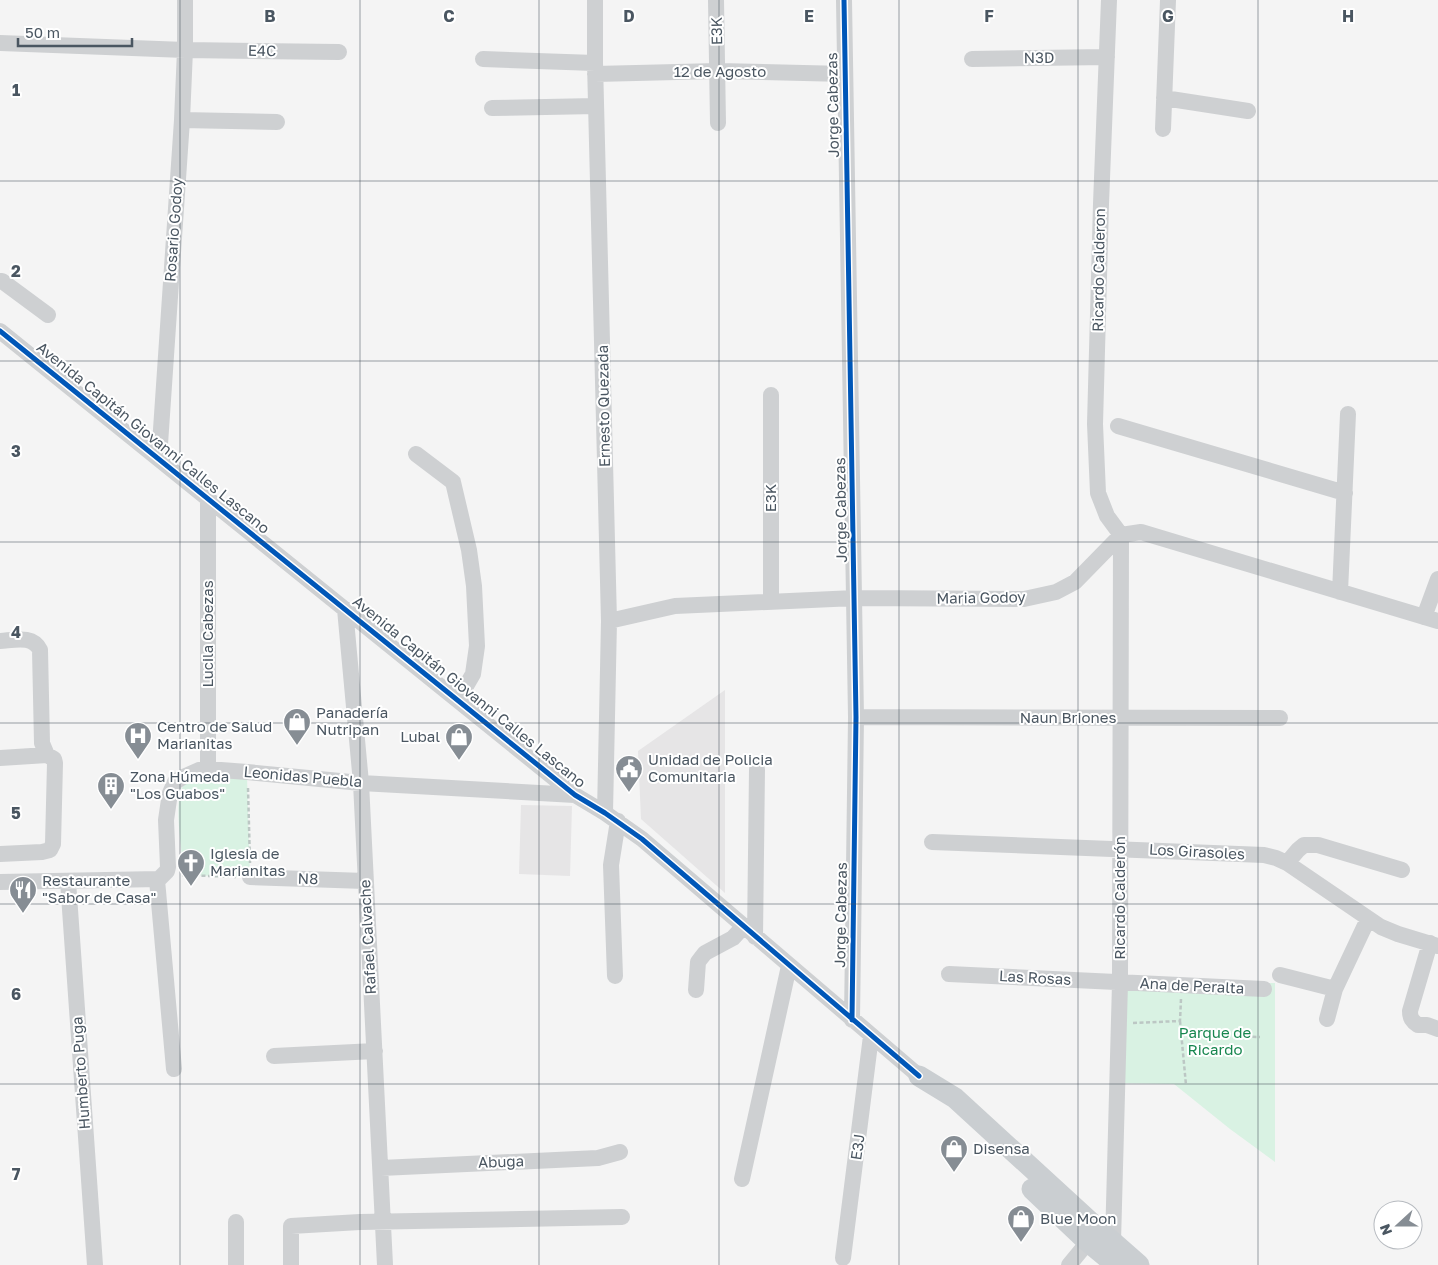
<svg xmlns="http://www.w3.org/2000/svg" width="1438" height="1265" font-family="'Golos Text',sans-serif">
  <style>
    .education { fill: #e6e5e6 }
    .green { fill: #d9f2e3 }
    .lines { fill: none; stroke-linecap: round; stroke-linejoin: round }
    .path { stroke: #bcc7c4; stroke-width: 2.5; stroke-dasharray: 4 2.5; stroke-linecap: butt }
    .minor { stroke: #ced0d2; stroke-width: 16 }
    .major { stroke: #caced1; stroke-width: 21 }
    .cycleway-casing { stroke: #fff; stroke-width: 8 }
    .cycleway { stroke: #0057b8; stroke-width: 5 }
    .grid { fill: none; stroke: #4a5661; stroke-width: 1; stroke-opacity: 0.55 }
    .labels { text-anchor: middle; stroke-width: 4; stroke-linejoin: round; paint-order: stroke }
    .street-label { font-size: 15px; fill: #4a5661; stroke: #fff }
    .poi-label { font-size: 15px; fill: #4a5661; stroke: #fff; text-anchor: start }
    .park-label { font-size: 15px; fill: #17864f; stroke: #fff }
    .grid-label { font-size: 16px; text-anchor: middle; font-weight: bold; fill: #4a5661; stroke: #fff; stroke-width: 4; stroke-linejoin: round; paint-order: stroke }
  </style>
  <rect width="100%" height="100%" fill="#f4f4f4"/>
  <path class="education" d="M725 690V893L641 819 638 751Z
    M521 805 572 806 570 876 519 874Z"/>
  <path class="green" d="M200 774 247 776 250 877 184 875C183 857 172 798 184 785 188 781 195 777 200 774Z
    M1120 983H1275V1162L1230 1129 1174 1084 1117 1083Z"/>
  <g class="lines">
    <path class="path" d="M248 788 250 863
      M182 875 236 877
      M1180 1021 1186 1085
      M1133 1023 1180 1021 1181 999
      M1181 1035 1260 1037"/>
    <path class="minor" d="M595 0V63L609 621 605 813
      M716 0 718 123
      M844 0 856 717 852 1020
      M1109 0 1101 204 1095 424 1098 493 1107 516 1121 535
      M0 43 185 50 339 52
      M483 59 595 63
      M972 59 1107 57
      M595 74 718 71 845 74
      M1164 98 1248 111
      M492 108 596 106
      M182 120 277 122
      M1163 129 1168 0
      M0 281H2L48 315
      M0 331 575 795 605 813 642 839 919 1076
      M771 395V601
      M1118 426 1345 493
      M416 454 453 482 469 550 474 586 477 646 473 674 458 700
      M159 459 182 120 185 50V0
      M208 499V769
      M1340 592 1348 414
      M345 609 361 783 385 1265
      M1424 617 1438 579
      M609 621 675 606 855 598 1024 599 1056 592 1075 582 1121 535 1141 532 1438 621
      M0 641C15 640 33 635 40 650L42 743 47 755 54 759 55 763 53 844 50 850 42 852 0 854
      M856 717 1280 718
      M0 758 47 755
      M932 842 1264 855 1276 858 1287 863 1381 927 1398 934 1438 946
      M1287 863 1298 850 1304 845H1318L1402 870
      M250 877 365 881
      M157 880 174 1069
      M68 881 95 1265
      M0 882 159 879 167 871 168 867 166 820 170 793 175 782 181 778 199 770 208 769 247 772 361 783 575 795
      M755 937 757 769
      M1430 943 1410 1011C1410 1018 1412 1021 1418 1025H1427L1438 1029
      M949 974 1264 989
      M1280 975 1335 989
      M615 976 611 865 618 821
      M696 990 698 962 701 958 705 953 733 938 743 927
      M1327 1019 1335 989 1368 919
      M274 1056 375 1051
      M381 1168 598 1158 620 1152
      M742 1179 789 966
      M1111 1250 1113 1242 1120 983 1121 535
      M843 1258 871 1036
      M236 1265V1222
      M291 1265V1226L360 1222 622 1217
      M1069 1265 1088 1242 1094 1232"/>
    <path class="major" d="M919 1076 955 1098 1097 1228 1139 1265
      M1032 1189 1088 1242 1116 1265"/>
    <defs>
      <path id="cycleway" d="M844 0 856 717 852 1020
        M0 331 575 795 605 813 642 839 919 1076"/>
    </defs>
    <use href="#cycleway" class="cycleway-casing"/>
    <use href="#cycleway" class="cycleway"/>
  </g>
  <path class="grid" d="M180 0V1265M360 0V1265M539 0V1265M719 0V1265M899 0V1265M1078 0V1265M1258 0V1265M0 181H1438M0 361H1438M0 542H1438M0 723H1438M0 904H1438M0 1084H1438"/>
  <defs>
    <symbol id="shop-pin" viewBox="-11 -11 22 30"><path d="M0 17L-7.5 6A9.5 9.5 0 1 1 7.5 6Z" fill="#868d94" stroke="#fff"/><path d="M-5-2.5h2.3a2.7 3.5 0 0 1 5.4 0H5L5.5 6h-11ZM-1.5-2.5h3a1.5 2.3 0 0 0-3 0Z" fill="#fff"/></symbol>
    <symbol id="hospital-pin" viewBox="-11 -11 22 30"><path d="M0 17L-7.5 6A9.5 9.5 0 1 1 7.5 6Z" fill="#868d94" stroke="#fff"/><path d="M-5-5h3v3.5h4V-5h3V5h-3V1.5h-4V5h-3Z" fill="#fff"/></symbol>
    <symbol id="civic-pin" viewBox="-11 -11 22 30"><path d="M0 17L-7.5 6A9.5 9.5 0 1 1 7.5 6Z" fill="#868d94" stroke="#fff"/><path d="M-.6-6.5H3V-4.5H.6V-3L4-1V1h2V6H-6V1h2V-1L-.6-3ZM-1.2 2.5V6h2.4V2.5Z" fill="#fff"/></symbol>
    <symbol id="building-pin" viewBox="-11 -11 22 30"><path d="M0 17L-7.5 6A9.5 9.5 0 1 1 7.5 6Z" fill="#868d94" stroke="#fff"/><path d="M-4-6H4V6H1V3H-1V6H-4ZM-2.5-4.3h1.7v1.8h-1.7ZM.8-4.3h1.7v1.8H.8ZM-2.5-1h1.7V.8h-1.7ZM.8-1h1.7V.8H.8Z" fill="#fff"/></symbol>
    <symbol id="church-pin" viewBox="-11 -11 22 30"><path d="M0 17L-7.5 6A9.5 9.5 0 1 1 7.5 6Z" fill="#868d94" stroke="#fff"/><path d="M-1.2-6h2.4v3.5h3.3v2.4h-3.3V6h-2.4V-.1h-3.3v-2.4h3.3Z" fill="#fff"/></symbol>
    <symbol id="restaurant-pin" viewBox="-11 -11 22 30"><path d="M0 17L-7.5 6A9.5 9.5 0 1 1 7.5 6Z" fill="#868d94" stroke="#fff"/><path d="M-5-6h1v4h1v-4h1v4h1v-4h1v5L-1.5 .5V6h-2V.5L-5-1ZM5-6V6H3V1.5H1.5Q1.5-4 5-6Z" fill="#fff"/></symbol>
  </defs>
  <g fill-rule="evenodd">
    <use href="#shop-pin" x="281" y="706" width="32" height="43"/>
    <use href="#hospital-pin" x="122" y="720" width="32" height="43"/>
    <use href="#shop-pin" x="443" y="721" width="32" height="43"/>
    <use href="#civic-pin" x="613" y="753" width="32" height="43"/>
    <use href="#building-pin" x="95" y="770" width="32" height="43"/>
    <use href="#church-pin" x="175" y="847" width="32" height="43"/>
    <use href="#restaurant-pin" x="7" y="874" width="32" height="43"/>
    <use href="#shop-pin" x="938" y="1133" width="32" height="43"/>
    <use href="#shop-pin" x="1005" y="1203" width="32" height="43"/>
  </g>
  <g class="labels">
    <g class="street-label">
      <text transform="translate(717 31) rotate(-91)" y="5">E3K</text>
      <text transform="translate(262 51) rotate(1)" y="5">E4C</text>
      <text transform="translate(1039 58) rotate(-1)" y="5">N3D</text>
      <text x="720" y="77">12 de Agosto</text>
      <text transform="translate(833 105) rotate(-91)" y="5">Jorge Cabezas</text>
      <text transform="translate(174 230) rotate(-86)" y="5">Rosario Godoy</text>
      <text transform="translate(1099 270) rotate(-89)" y="5">Ricardo Calderon</text>
      <text transform="translate(604 406) rotate(-91)" y="5">Ernesto Quezada</text>
      <text transform="translate(153 438) rotate(39)" y="5">Avenida Capitán Giovanni Calles Lascano</text>
      <text transform="translate(771 498) rotate(-90)" y="5">E3K</text>
      <text transform="translate(841 510) rotate(-91)" y="5">Jorge Cabezas</text>
      <text transform="translate(981 598) rotate(-1)" y="5">Maria Godoy</text>
      <text transform="translate(208 634) rotate(-90)" y="5">Lucila Cabezas</text>
      <text transform="translate(469 692) rotate(39)" y="5">Avenida Capitán Giovanni Calles Lascano</text>
      <text x="1068" y="723">Naun Briones</text>
      <text transform="translate(303 777) rotate(5)" y="5">Leonidas Puebla</text>
      <text transform="translate(1197 852) rotate(3)" y="5">Los Girasoles</text>
      <text transform="translate(308 879) rotate(2)" y="5">N8</text>
      <text transform="translate(1120 898) rotate(-90)" y="5">Ricardo Calderón</text>
      <text transform="translate(841 915) rotate(-89)" y="5">Jorge Cabezas</text>
      <text transform="translate(368 937) rotate(-93)" y="5">Rafael Calvache</text>
      <text transform="translate(1035 978) rotate(3)" y="5">Las Rosas</text>
      <text transform="translate(1192 986) rotate(3)" y="5">Ana de Peralta</text>
      <text transform="translate(81 1073) rotate(-94)" y="5">Humberto Puga</text>
      <text transform="translate(858 1147) rotate(-82)" y="5">E3J</text>
      <text transform="translate(501 1162) rotate(-2)" y="5">Abuga</text>
    </g>
    <g class="poi-label">
      <text x="316" y="718">Panadería<tspan x="316" dy="17">Nutripan</tspan></text>
      <text x="157" y="732">Centro de Salud<tspan x="157" dy="17">Marianitas</tspan></text>
      <text x="440" y="742" text-anchor="end">Lubal</text>
      <text x="648" y="765">Unidad de Policia<tspan x="648" dy="17">Comunitaria</tspan></text>
      <text x="130" y="782">Zona Húmeda<tspan x="130" dy="17">"Los Guabos"</tspan></text>
      <text x="210" y="859">Iglesia de<tspan x="210" dy="17">Marianitas</tspan></text>
      <text x="42" y="886">Restaurante<tspan x="42" dy="17">"Sabor de Casa"</tspan></text>
      <text x="973" y="1154">Disensa</text>
      <text x="1040" y="1224">Blue Moon</text>
    </g>
    <g class="park-label">
      <text x="1215" y="1038">Parque de<tspan x="1215" dy="17">Ricardo</tspan></text>
    </g>
  </g>
  <g class="grid-label">
    <text x="270" y="22">B</text>
    <text x="449" y="22">C</text>
    <text x="629" y="22">D</text>
    <text x="809" y="22">E</text>
    <text x="989" y="22">F</text>
    <text x="1168" y="22">G</text>
    <text x="1348" y="22">H</text>
    <text x="16" y="96">1</text>
    <text x="16" y="277">2</text>
    <text x="16" y="457">3</text>
    <text x="16" y="638">4</text>
    <text x="16" y="819">5</text>
    <text x="16" y="1000">6</text>
    <text x="16" y="1180">7</text>
  </g>
  <g transform="translate(1398 1225) rotate(249)"><circle r="24" fill="#ffffff" stroke="#b7bbc0"/>
  <path d="M0-4L9 19L0 12L-9 19Z" fill="#868d94"/>
  <text y="-8" font-size="14" font-weight="bold" text-anchor="middle" fill="#4a5661">N</text>
  </g>
  <path d="M18 38v8h114v-8" fill="none" stroke="#4a5661" stroke-width="2.5"/>
  <text x="25" y="38" font-size="15" fill="#4a5661" stroke="#ffffff" stroke-width="4" paint-order="stroke">50 m</text>
</svg>
